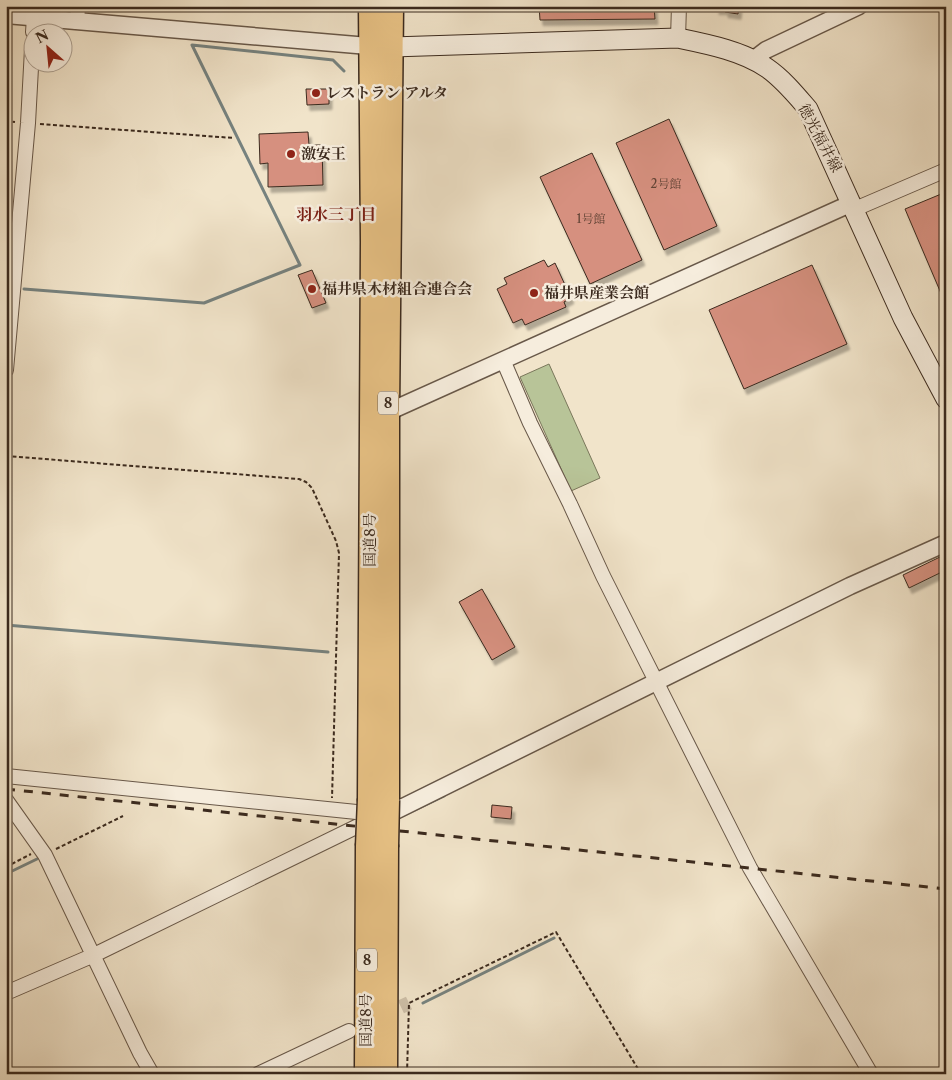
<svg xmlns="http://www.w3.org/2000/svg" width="952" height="1080" font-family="'Libre Caslon Text','Noto Serif JP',serif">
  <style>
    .green { fill: #b8c498; stroke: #7a775b }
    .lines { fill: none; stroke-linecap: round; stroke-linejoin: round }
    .stream { stroke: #76827f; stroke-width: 3 }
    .building { fill: #d6907f; stroke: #3b2a1e; filter: url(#shadow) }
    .minor-tunnel { stroke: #cdbfa8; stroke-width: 14; stroke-dasharray: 14 7; stroke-linecap: butt }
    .minor-casing { stroke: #685849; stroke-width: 16 }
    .tertiary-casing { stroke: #685849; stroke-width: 19 }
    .secondary-casing { stroke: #3b2a1e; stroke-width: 21 }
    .trunk-casing { stroke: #3b2a1e; stroke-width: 25 }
    .path { stroke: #3b2a1e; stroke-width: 2; stroke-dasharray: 4 2.5; stroke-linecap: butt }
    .minor { stroke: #f6eddd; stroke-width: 14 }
    .tertiary { stroke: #f6eddd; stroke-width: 16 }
    .secondary { stroke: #f6eddd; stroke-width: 19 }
    .trunk { stroke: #e8c285; stroke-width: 22 }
    .rail { stroke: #3b2a1e; stroke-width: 3; stroke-dasharray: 9 9; stroke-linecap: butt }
    .trunk-bridge-casing { stroke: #3b2a1e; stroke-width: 25; stroke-linecap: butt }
    .trunk-bridge { stroke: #e8c285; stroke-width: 22 }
    .poi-dot { fill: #8f2418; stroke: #f6eddd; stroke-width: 2 }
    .labels { text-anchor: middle; stroke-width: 5; stroke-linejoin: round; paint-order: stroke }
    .number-label { font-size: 12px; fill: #624436 }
    .shield { fill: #f6eddd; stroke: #736457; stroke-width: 1 }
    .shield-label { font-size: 14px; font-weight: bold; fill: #3b2a1e }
    .poi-label { font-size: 15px; font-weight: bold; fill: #3b2a1e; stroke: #f6eddd; text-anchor: start }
    .street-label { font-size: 15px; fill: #3b2a1e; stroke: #f6eddd }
    .neighbourhood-label { font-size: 16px; font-weight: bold; fill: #7a1f14; stroke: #f6eddd }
  </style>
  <defs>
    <filter id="shadow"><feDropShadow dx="3" dy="5.5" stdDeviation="1" flood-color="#0004"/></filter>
  </defs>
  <rect width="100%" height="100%" fill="#f1e4ca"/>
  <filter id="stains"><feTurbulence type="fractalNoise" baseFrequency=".004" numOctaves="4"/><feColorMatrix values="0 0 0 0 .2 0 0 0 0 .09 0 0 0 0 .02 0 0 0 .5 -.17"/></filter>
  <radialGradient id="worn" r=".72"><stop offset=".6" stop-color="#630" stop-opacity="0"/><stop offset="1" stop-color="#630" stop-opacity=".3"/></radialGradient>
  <path class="green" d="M549 364 600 478 571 491 520 377Z"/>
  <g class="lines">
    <path class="stream" d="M24 289 204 303 300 265 192 45 333 60 344 71
      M6 625 328 652
      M396 819 444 796
      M6 874 37 859
      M423 1003 554 938"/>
  </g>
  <path class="building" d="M539 6H654L655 19 540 20Z
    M716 6H739L738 14 725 12V9H716Z
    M306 89H329V104L307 105Z
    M669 119 717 226 664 250 616 143Z
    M308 132 309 145H322L323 185 268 187V163L260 164 259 134Z
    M592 153 642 260 590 284 540 177Z
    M946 192V305L905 209Z
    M544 260 548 267 555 263 571 298 564 302 566 307 525 325 522 319 513 323 497 289 507 284 504 278Z
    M812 265 847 344 744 389 709 310Z
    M312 270 326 303 312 308 298 275Z
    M942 556 946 563V570L909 588 903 575Z
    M482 589 515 647 492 660 459 602Z
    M492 805 512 807 511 819 491 817Z"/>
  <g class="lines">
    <path class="minor-tunnel" d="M382 1016 409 1003"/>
    <defs>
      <path id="minor" d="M77 22 78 6
        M33 32 34 18
        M678 38 679 6
        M855 209 946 170
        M503 360 530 423 570 504 603 576 750 868 871 1074
        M6 370 28 123 32 49
        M6 776 376 814
        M6 800 45 855 140 1053 152 1074
        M6 993 94 955 356 827 374 820
        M258 1074 349 1031"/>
      <path id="tertiary" d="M6 15 380 47
        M753 60 766 50 859 6
        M388 412 852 203
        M387 815 850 586 946 543"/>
      <path id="secondary" d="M392 47 678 38C707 44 743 51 767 68 783 79 796 95 808 109L903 318 946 399"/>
      <path id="trunk" d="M369 799 372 242 370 6
        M388 800V412L392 6
        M366 1074 367 846
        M386 1074 387 847"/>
    </defs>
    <use href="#minor" class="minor-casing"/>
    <use href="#tertiary" class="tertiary-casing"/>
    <use href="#secondary" class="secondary-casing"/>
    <use href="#trunk" class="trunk-casing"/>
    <path class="path" d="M6 121 15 122
      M40 124 234 138
      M6 456 299 479 306 482 312 488 336 541 339 553 332 798
      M56 849 123 816
      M6 867 31 854
      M407 1074 409 1003 556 932 641 1074"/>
    <use href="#minor" class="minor"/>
    <use href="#tertiary" class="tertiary"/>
    <use href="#secondary" class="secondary"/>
    <use href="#trunk" class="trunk"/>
    <path class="rail" d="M6 789 946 889"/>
    <defs>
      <path id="trunk-bridge" d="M367 846 369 799
        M387 847 388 800"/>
    </defs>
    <use href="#trunk-bridge" class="trunk-bridge-casing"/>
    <use href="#trunk-bridge" class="trunk-bridge"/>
  </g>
  <g class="poi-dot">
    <circle cx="316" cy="93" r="5"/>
    <circle cx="291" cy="154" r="5"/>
    <circle cx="312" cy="289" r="5"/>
    <circle cx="534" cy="293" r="5"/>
  </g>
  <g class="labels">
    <g class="number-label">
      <text x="666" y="188">2号館</text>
      <text x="591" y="223">1号館</text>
    </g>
    <g class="shield">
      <rect x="378" y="391.5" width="20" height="23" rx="4"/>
      <rect x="357" y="948.5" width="20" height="23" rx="4"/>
    </g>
    <g class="shield-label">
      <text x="388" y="408">8</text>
      <text x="367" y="965">8</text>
    </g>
    <g class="poi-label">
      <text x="326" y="98">レストラン アルタ</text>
      <text x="301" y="159">激安王</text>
      <text x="322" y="294">福井県木材組合連合会</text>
      <text x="544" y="298">福井県産業会館</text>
    </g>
    <g class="street-label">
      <text transform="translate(820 138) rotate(62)" y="5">徳光福井線</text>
      <text transform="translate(370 540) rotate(-90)" y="5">国道8号</text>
      <text transform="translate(366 1020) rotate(-90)" y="5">国道8号</text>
    </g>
    <g class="neighbourhood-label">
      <text x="336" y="220">羽水三丁目</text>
    </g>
  </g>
  <rect width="952" height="1080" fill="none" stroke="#f1e4ca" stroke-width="25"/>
  <rect x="8" y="8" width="937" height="1065" fill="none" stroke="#3b2a1e" stroke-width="2.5"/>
  <rect x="12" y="12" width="927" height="1055" fill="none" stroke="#3b2a1e"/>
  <g transform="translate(48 48) rotate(333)"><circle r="24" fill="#f6eddd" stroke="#ab9f91"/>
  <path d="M0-4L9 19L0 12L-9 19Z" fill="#8f2418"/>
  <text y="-8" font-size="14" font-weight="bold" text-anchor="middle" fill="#3b2a1e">N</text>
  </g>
  <rect width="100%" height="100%" filter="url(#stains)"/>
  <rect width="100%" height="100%" fill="url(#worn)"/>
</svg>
